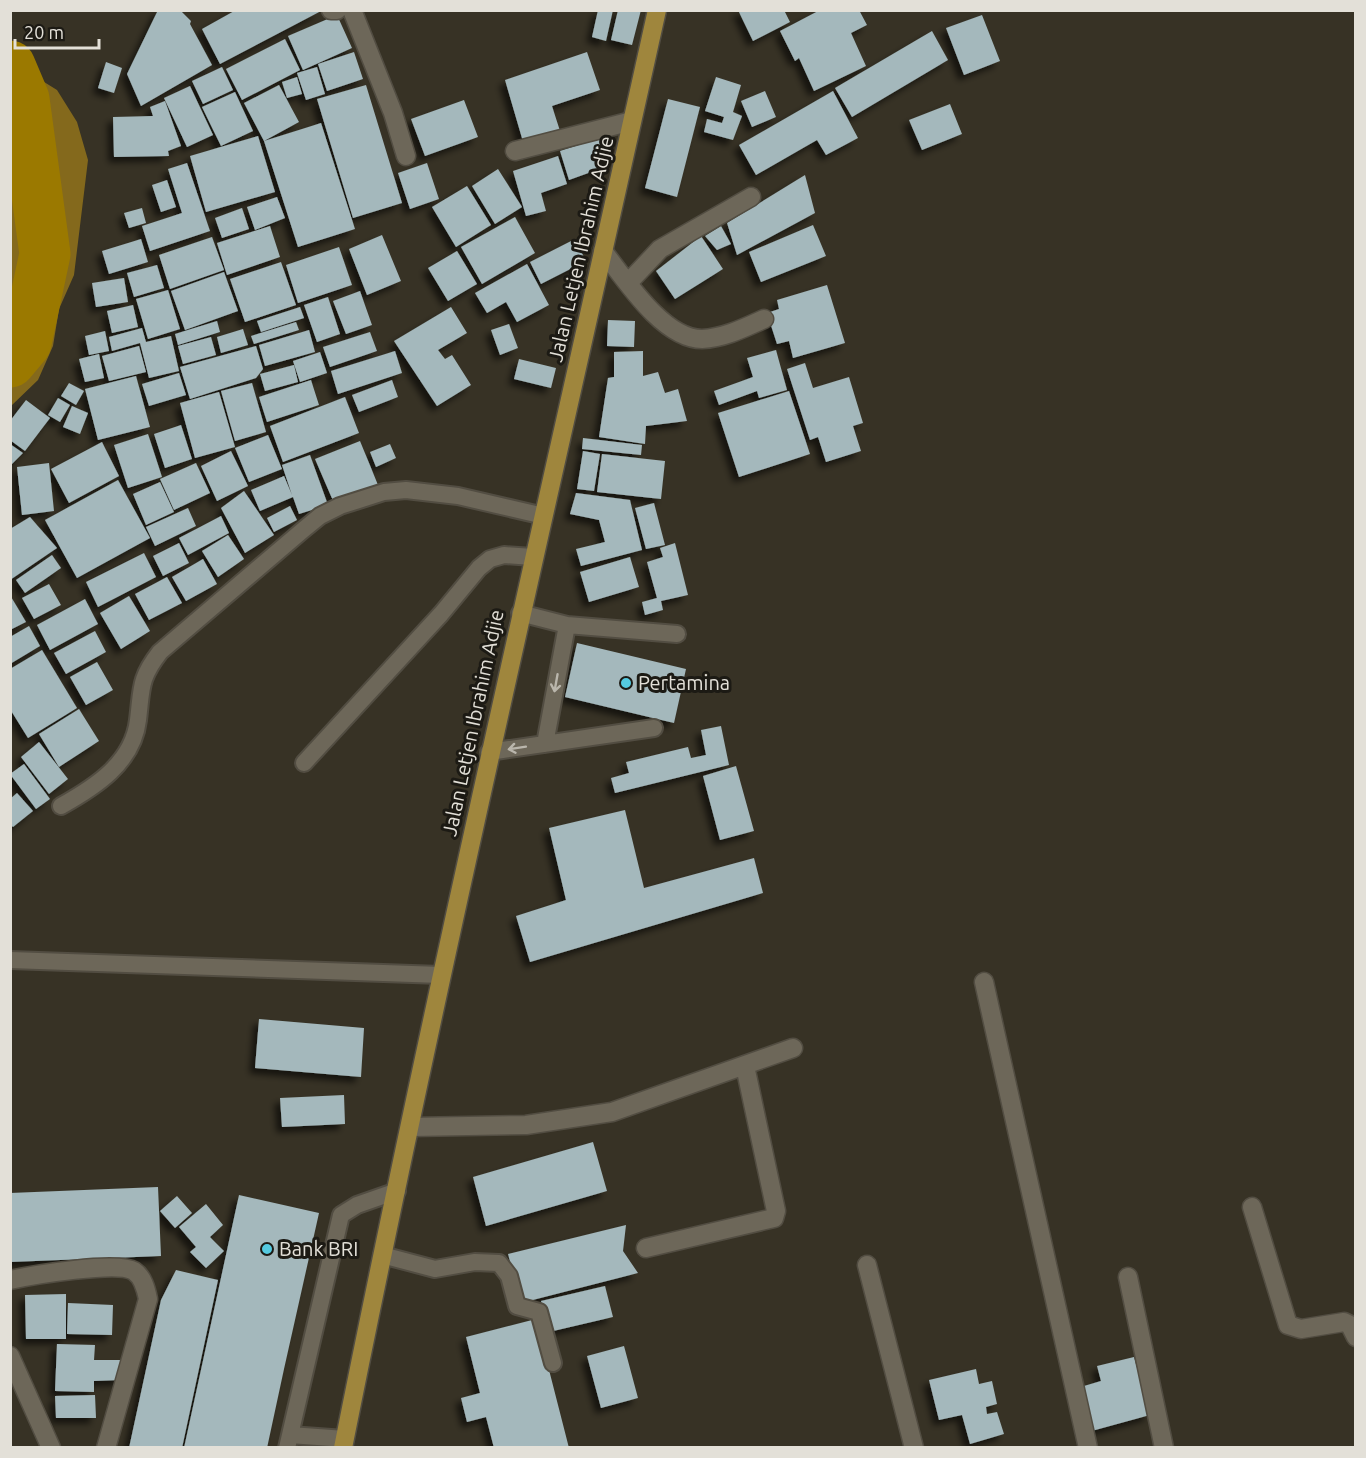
<svg xmlns="http://www.w3.org/2000/svg" width="1366" height="1458" font-family="Ubuntu,sans-serif">
  <style>
    .forest { fill: #84691c }
    .lines { fill: none; stroke-linecap: round; stroke-linejoin: round }
    .river { stroke: #9b7900; stroke-width: 51 }
    .building { fill: #a4b8bc; filter: url(#shadow) }
    .lane-casing { stroke: #524d42; stroke-width: 20 }
    .street-casing { stroke: #524d42; stroke-width: 21 }
    .primary-casing { stroke: #524d42; stroke-width: 21 }
    .lane { stroke: #6d6759; stroke-width: 16 }
    .street { stroke: #6d6759; stroke-width: 18 }
    .primary { stroke: #9f863d; stroke-width: 18 }
    .oneway { stroke: #bab6ac }
    .poi-dot { fill: #55cae0; stroke: #1c1a14; stroke-width: 2 }
    .labels { text-anchor: middle; stroke-width: 6; stroke-linejoin: round; paint-order: stroke }
    .street-label { font-size: 20px; fill: #e3e0d8; stroke: #1c1a14 }
    .poi-label { font-size: 20px; fill: #e3e0d8; stroke: #1c1a14; text-anchor: start }
  </style>
  <defs>
    <filter id="shadow"><feDropShadow dx="-5.5" dy="5.5" stdDeviation="3" flood-color="#0009"/></filter>
  </defs>
  <rect width="100%" height="100%" fill="#373225"/>
  <path class="forest" d="M10 55 28 72 57 90 77 122 88 160 74 275 59 309 53 346 38 380 11 406Z"/>
  <g class="lines">
    <path class="river" d="M10 66 24 99 45 254 26 343 10 362"/>
  </g>
  <path class="building" d="M158 10H180L191 21 190 24 212 65 141 106 127 74Z
    M236 10H323L220 64 202 29Z
    M598 10H613L606 41 592 37Z
    M618 10H641L632 45 611 40Z
    M738 10H784L790 22 753 41Z
    M820 10H859L867 25 851 33 866 66 814 91 799 58 795 61 780 31Z
    M337 15 352 48 303 70 288 36Z
    M982 15 1000 61 964 75 946 28Z
    M932 31 948 60 852 117 835 88Z
    M285 39 300 70 242 100 226 69Z
    M354 52 363 79 327 91 318 64Z
    M587 52 600 90 552 106 561 134 524 145 505 80Z
    M106 62 122 68 114 93 98 88Z
    M222 67 233 90 203 104 192 81Z
    M317 67 325 94 306 100 297 73Z
    M297 77 302 94 287 98 282 82Z
    M716 77 741 85 733 112 742 116 733 140 704 132 707 119 722 123 724 117 705 111Z
    M279 85 299 122 264 141 244 103Z
    M366 85 402 203 353 218 317 99Z
    M190 86 213 135 187 147 164 98Z
    M765 91 776 117 752 127 741 101Z
    M833 91 858 138 826 155 817 140 756 175 739 145Z
    M235 92 253 131 221 146 202 107Z
    M668 99 700 107 677 197 645 188Z
    M464 100 478 137 425 156 411 119Z
    M165 101 181 146 168 151 169 156 114 157 113 117 153 116 150 107Z
    M950 104 962 134 922 150 909 120Z
    M321 123 355 229 298 247 264 141Z
    M610 135 605 167 569 180 560 151Z
    M258 136 275 192 206 212 190 156Z
    M558 156 567 184 541 193 546 211 526 216 513 171Z
    M187 163 210 231 150 251 142 226 182 213 168 169Z
    M427 163 439 199 410 209 398 173Z
    M498 169 522 207 495 224 472 186Z
    M805 175 815 213 737 255 727 223Z
    M167 180 176 207 161 212 152 185Z
    M467 186 491 225 456 247 432 207Z
    M277 197 285 218 255 230 247 207Z
    M142 208 146 223 129 228 124 213Z
    M242 208 249 229 222 238 215 218Z
    M515 217 535 253 482 284 461 247Z
    M813 225 826 256 761 282 749 252Z
    M270 226 280 257 227 275 217 243Z
    M721 226 731 244 717 250 705 236Z
    M382 235 401 281 367 295 349 249Z
    M701 236 723 269 675 299 656 271Z
    M212 237 224 270 170 289 159 255Z
    M141 239 148 262 109 274 102 251Z
    M575 239 586 261 541 284 530 262Z
    M339 247 352 285 298 303 286 265Z
    M457 251 477 284 448 301 428 268Z
    M281 262 296 305 245 322 230 279Z
    M527 264 549 305 517 322 506 302 487 313 475 293Z
    M157 265 164 288 134 297 127 273Z
    M224 272 238 311 185 330 171 291Z
    M124 278 128 302 96 307 92 283Z
    M827 285 845 343 793 358 789 341 777 344 767 313 779 309 777 300Z
    M168 290 180 329 148 339 136 299Z
    M360 291 372 325 346 334 333 301Z
    M328 297 340 334 317 342 304 305Z
    M133 305 138 327 112 333 107 311Z
    M300 307 304 318 261 332 257 321Z
    M451 307 467 333 438 350 445 359 452 355 471 385 437 406 394 341Z
    M608 320 635 321 634 347 607 346Z
    M217 321 220 332 178 345 175 334Z
    M296 322 299 330 254 344 251 336Z
    M509 324 518 348 500 355 491 330Z
    M142 328 146 342 171 336 179 371 149 378 140 343 112 351 109 337Z
    M243 329 248 345 221 353 217 337Z
    M309 330 315 352 265 366 259 345Z
    M105 331 109 351 89 355 85 336Z
    M370 332 377 351 330 367 323 347Z
    M211 337 216 355 183 364 178 346Z
    M139 346 146 372 109 381 102 356Z
    M256 346 263 369 256 378 190 399 180 367Z
    M776 350 787 390 759 398 757 391 719 405 714 391 753 377 747 358Z
    M395 351 402 373 338 394 331 371Z
    M643 351V376L658 372 665 393 678 389 687 421 646 426 645 444 599 437 608 378 614 377V352Z
    M320 352 327 373 300 382 293 361Z
    M99 354 104 378 85 382 79 359Z
    M519 359 556 368 551 388 514 379Z
    M805 363 813 388 849 377 863 423 853 426 861 451 826 462 818 437 810 440 787 369Z
    M294 365 298 382 265 391 260 374Z
    M179 373 186 395 149 406 142 384Z
    M136 376 150 427 98 440 85 389Z
    M311 380 319 405 267 422 259 397Z
    M392 380 398 397 359 412 352 395Z
    M69 383 84 391 76 405 61 396Z
    M252 383 266 432 235 441 221 391Z
    M789 391 810 454 739 477 718 413Z
    M219 392 235 447 195 458 180 403Z
    M345 397 359 433 283 462 270 426Z
    M58 398 70 405 60 422 48 415Z
    M26 400 50 418 25 451 10 440V421Z
    M72 406 88 413 80 434 63 427Z
    M181 425 192 459 165 468 154 434Z
    M148 434 162 477 128 488 114 445Z
    M268 435 282 469 249 482 235 448Z
    M583 438 642 445 641 455 582 449Z
    M360 441 378 485 334 503 315 459Z
    M102 442 119 476 69 503 51 469Z
    M10 444 23 453 10 466Z
    M390 444 396 458 376 467 370 452Z
    M231 451 248 486 217 501 201 466Z
    M583 451 600 454 594 491 577 489Z
    M602 454 665 461 661 499 597 492Z
    M310 455 328 505 299 514 293 497 260 511 251 490 284 476 292 495 282 465Z
    M49 463 54 511 22 515 17 467Z
    M196 463 210 493 174 510 160 479Z
    M118 480 150 538 77 578 45 520Z
    M160 482 174 512 146 525 133 494Z
    M244 491 274 535 245 553 221 508Z
    M576 493 630 500 642 550 581 566 576 549 605 542 599 520 570 514Z
    M654 503 665 545 646 549 635 508Z
    M290 506 297 520 274 532 267 518Z
    M188 508 196 526 155 546 146 527Z
    M221 516 229 533 188 555 179 538Z
    M30 517 57 548 10 580V529Z
    M228 535 244 559 218 577 202 551Z
    M179 543 189 563 163 576 153 556Z
    M675 543 688 595 661 601 663 610 645 615 642 602 657 598 647 562 663 557 660 548Z
    M144 553 156 577 98 607 86 582Z
    M52 555 61 568 25 593 16 580Z
    M630 557 639 587 589 602 580 572Z
    M203 559 217 584 186 601 172 577Z
    M167 577 182 603 149 620 135 594Z
    M49 584 61 605 34 619 22 598Z
    M10 595 26 622 10 630Z
    M129 596 150 631 121 649 100 613Z
    M85 599 98 624 50 650 37 625Z
    M29 626 40 646 10 664V637Z
    M95 631 106 652 66 674 54 653Z
    M577 643 686 669 674 723 565 697Z
    M42 650 77 708 28 738 10 709V669Z
    M97 662 113 690 86 705 70 677Z
    M79 709 99 741 59 767 39 734Z
    M721 726 729 765 615 793 611 778 629 773 626 762 688 747 691 758 706 755 701 730Z
    M39 742 68 779 49 794 21 757Z
    M24 764 50 799 36 809 10 774Z
    M736 766 754 831 720 840 703 776Z
    M17 793 33 811 13 827 10 824V799Z
    M625 810 644 888 754 858 763 893 530 962 516 916 566 900 549 828Z
    M259 1019 364 1028 361 1077 255 1068Z
    M344 1095 345 1124 282 1127 280 1098Z
    M593 1142 607 1191 486 1226 473 1177Z
    M158 1187 161 1256 10 1262V1193Z
    M239 1195 319 1213 284 1369 267 1448H184Z
    M177 1196 192 1213 175 1228 160 1211Z
    M206 1204 223 1225 210 1237 224 1251 206 1268 190 1252 196 1247 179 1227Z
    M626 1225 623 1251 638 1273 521 1303 508 1254Z
    M176 1270 218 1280 182 1448H129L161 1300Z
    M605 1286 613 1317 549 1332 541 1301Z
    M66 1294V1339H26L25 1295Z
    M68 1303 113 1305 112 1335 67 1334Z
    M536 1319 569 1448H494L486 1417 467 1422 461 1398 480 1393 466 1337Z
    M57 1344 95 1345 94 1360H123L121 1380 94 1381V1392L55 1391Z
    M624 1346 638 1398 601 1408 587 1356Z
    M1134 1357 1150 1415 1088 1432 1077 1388 1101 1381 1097 1366Z
    M976 1369 979 1384 992 1381 997 1404 986 1407 987 1414 997 1412 1004 1434 970 1444 962 1415 939 1420 929 1380Z
    M95 1395 96 1418H56L55 1396Z"/>
  <g class="lines">
    <defs>
      <path id="lane" d="M520 613 567 625 677 634
        M545 744 567 625
        M489 752 654 728
        M304 763 441 614 479 568 490 559 504 555 533 557
        M61 806C95 787 133 763 138 720 142 688 139 679 160 652L303 530 320 516 340 506 384 492 406 490 458 496 544 516
        M10 960 441 975
        M382 1255 435 1269 475 1262 499 1263 509 1276 517 1306 539 1312 553 1363
        M290 1435 345 1439
        M287 1448 341 1215 357 1205 397 1191"/>
      <path id="street" d="M331 10H337
        M352 10 393 113 406 156
        M515 151 632 121
        M603 251C625 279 663 339 702 339 724 338 744 328 764 319
        M628 283 660 249 751 197
        M984 982 1088 1448
        M411 1127 526 1125 612 1112 793 1048
        M1252 1207 1288 1325 1301 1329 1344 1322 1350 1325 1356 1337
        M646 1248 774 1218 776 1211 745 1066
        M867 1265 914 1448
        M1128 1277 1164 1448
        M10 1280C33 1275 117 1261 134 1271 143 1277 146 1289 148 1299L106 1448
        M10 1356 51 1448"/>
      <path id="primary" d="M343 1448C439 967 551 489 657 10"/>
    </defs>
    <use href="#lane" class="lane-casing"/>
    <use href="#street" class="street-casing"/>
    <use href="#primary" class="primary-casing"/>
    <use href="#lane" class="lane"/>
    <use href="#street" class="street"/>
    <use href="#primary" class="primary"/>
  </g>
  <defs><path id="oneway-shaft" d="M-6 0H5M1.5-3L5.5 0L1.5 3" fill="none" stroke-width="1.6" stroke-linecap="round" stroke-linejoin="round" transform="scale(1.5)"/></defs>
  <g class="oneway">
    <use href="#oneway-shaft" transform="translate(556 683) rotate(100)"/>
    <use href="#oneway-shaft" transform="translate(517 748) rotate(171)"/>
  </g>
  <g class="poi-dot">
    <circle cx="626" cy="683" r="6"/>
    <circle cx="267" cy="1249" r="6"/>
  </g>
  <g class="labels">
    <g class="street-label">
      <text transform="translate(581 249) rotate(-77)" y="7">Jalan Letjen Ibrahim Adjie</text>
      <text transform="translate(473 723) rotate(-78)" y="7">Jalan Letjen Ibrahim Adjie</text>
    </g>
    <g class="poi-label">
      <text x="638" y="690">Pertamina</text>
      <text x="279" y="1256">Bank BRI</text>
    </g>
  </g>
  <rect width="1366" height="1458" fill="none" stroke="#e3e0d8" stroke-width="24"/>
  <path d="M15 39v9h84v-9" fill="none" stroke="#e3e0d8" stroke-width="3"/>
  <text x="24" y="39" font-size="18" fill="#e3e0d8" stroke="#1c1a14" stroke-width="4.5" paint-order="stroke">20 m</text>
</svg>
